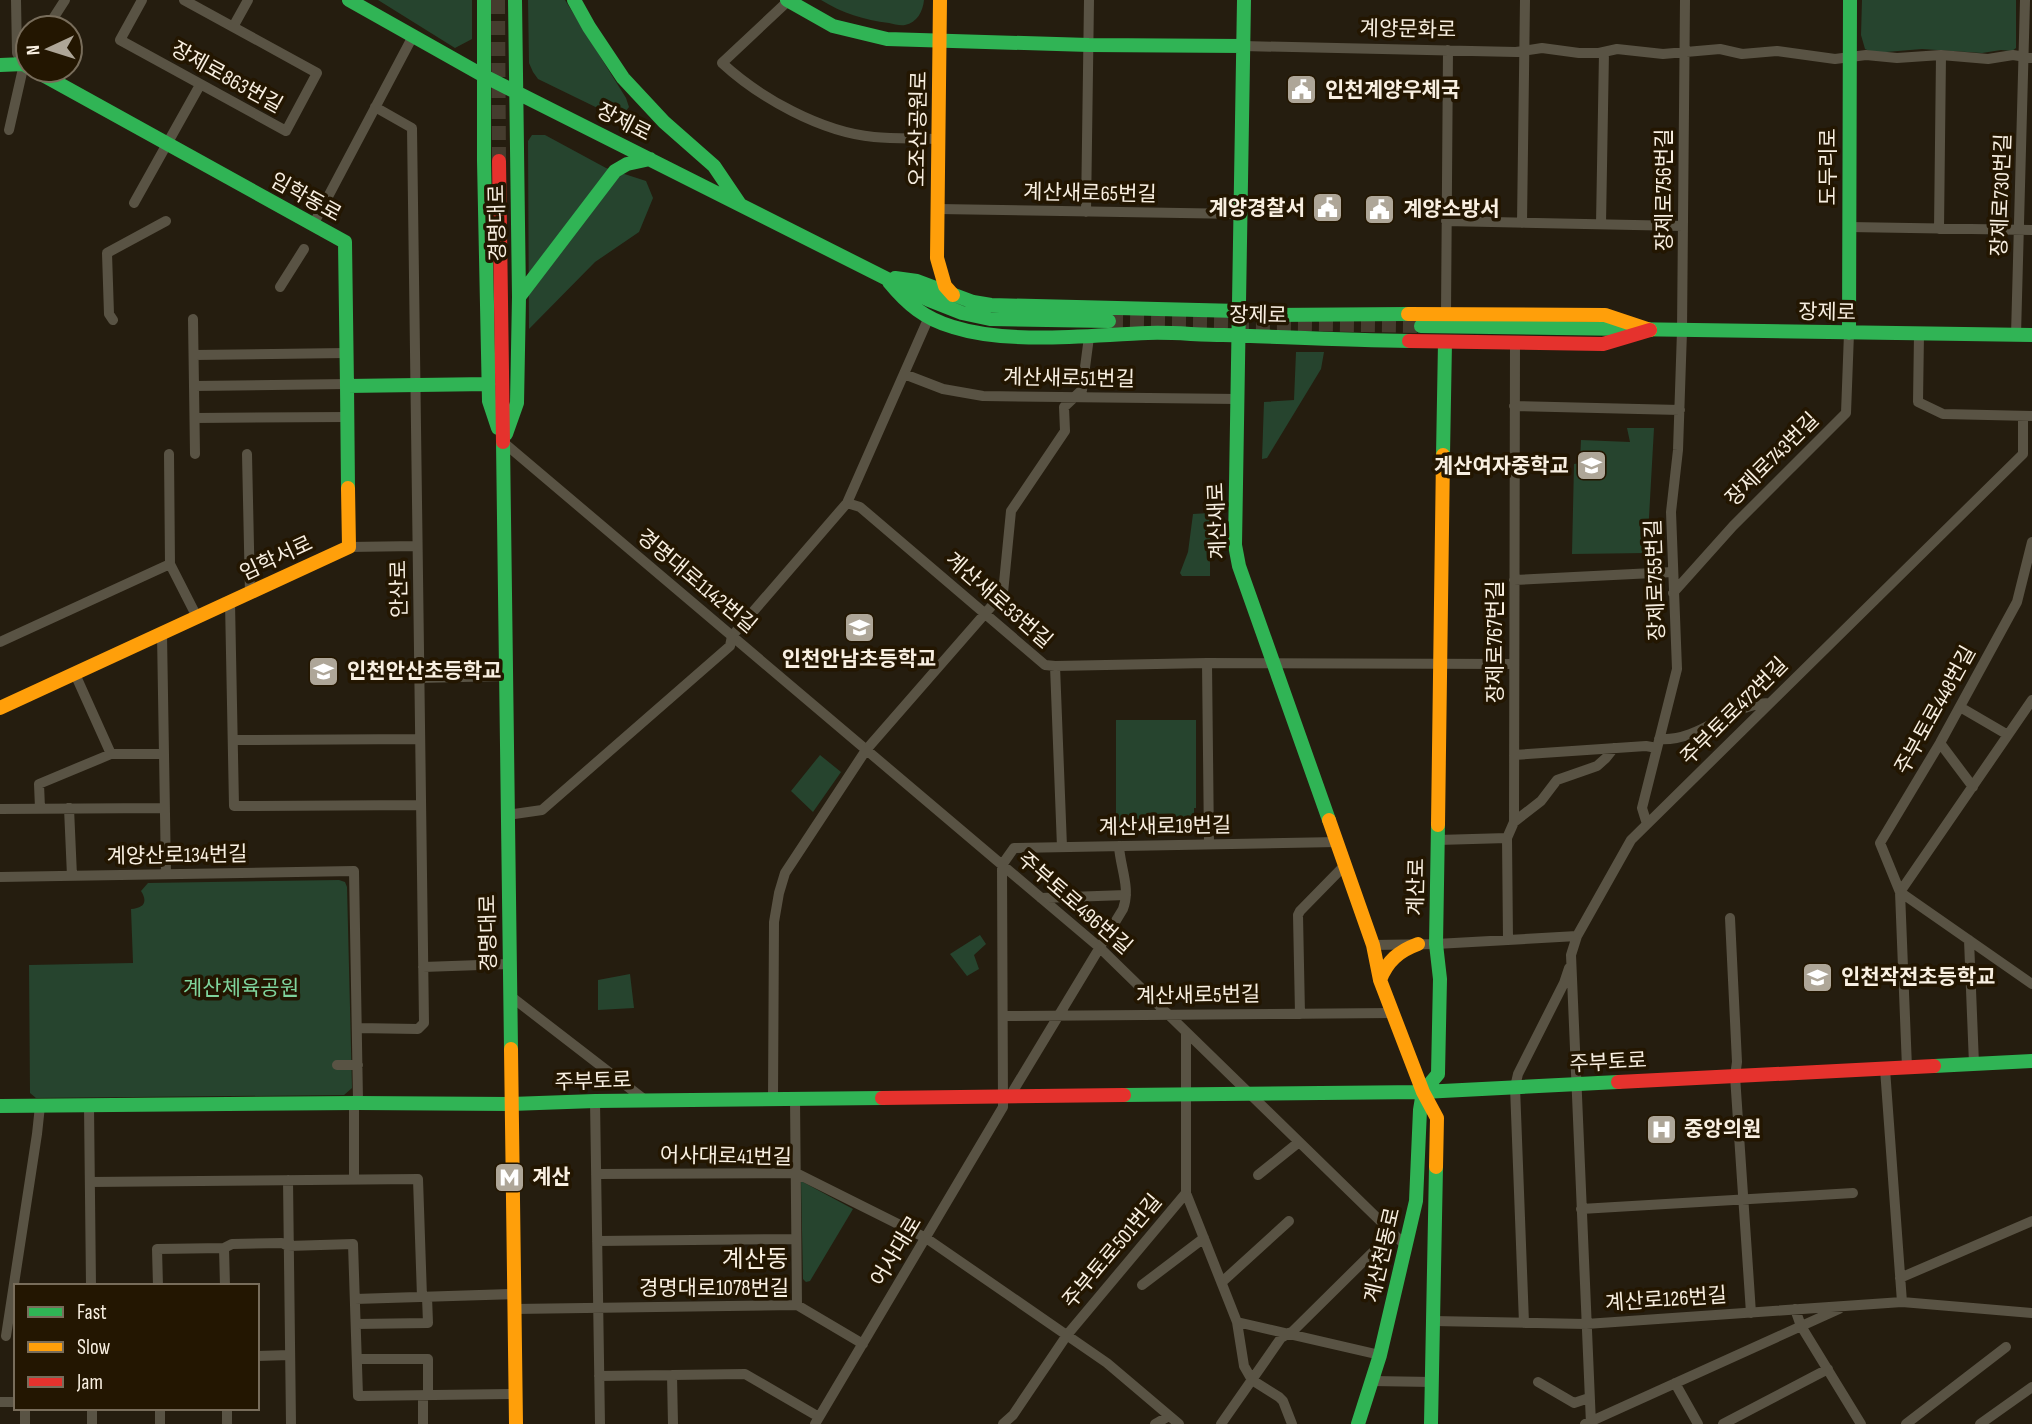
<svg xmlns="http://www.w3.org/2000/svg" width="2032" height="1424" font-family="'Sofia Sans Condensed','Noto Sans KR',sans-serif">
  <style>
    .green { fill: #26442e }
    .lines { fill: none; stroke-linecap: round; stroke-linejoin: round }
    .secondary-tunnel { stroke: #453c2e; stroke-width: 14; stroke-dasharray: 14 7; stroke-linecap: butt }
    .street { stroke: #595344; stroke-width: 10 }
    .fast { stroke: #30b455; stroke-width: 14 }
    .slow { stroke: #ff9f0a; stroke-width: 14 }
    .jam { stroke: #e5322d; stroke-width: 14 }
    .labels { text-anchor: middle; stroke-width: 7; stroke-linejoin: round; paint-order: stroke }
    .street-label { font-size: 21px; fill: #f8efe1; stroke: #231601 }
    .poi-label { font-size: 21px; font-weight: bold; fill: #f8efe1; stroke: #231601; text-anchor: start }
    .park-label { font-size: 21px; fill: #7fd49c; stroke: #231601 }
    .quarter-label { font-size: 24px; fill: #f8efe1; stroke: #231601 }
  </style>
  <rect width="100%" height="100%" fill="#251d0f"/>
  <path class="green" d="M378 0H472V39L455 48Z
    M528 0H565L626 98 629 107 622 116 616 117 538 79 533 72 529 63Z
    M821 0H924C923 11 917 23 905 25 900 26 894 24 889 23 864 20 842 13 821 0Z
    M1862 0H2016V48L2012 51 2001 50 1982 53 1922 49 1874 53 1865 49 1861 35Z
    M532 135H545L606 168 646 181 653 198 639 232 595 262 529 329 528 141Z
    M1296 352H1324L1321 369 1267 458 1262 459 1264 402 1294 400Z
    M1627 428H1654L1647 553 1572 554 1574 464 1580 463 1581 440 1630 442Z
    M1210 513V576H1182L1180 573 1188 552 1193 514Z
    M1116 720H1196V808H1194V825L1187 826V832L1121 833V826H1116Z
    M820 755 841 772 813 812 791 791Z
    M339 880 345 882 347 887 352 1088 344 1095 36 1098 30 1093 29 965 133 963 131 909C144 908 148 902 141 891L148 883Z
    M980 935 986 944 974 955 979 969 967 976 950 954Z
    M630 974 634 1008 598 1010V980Z
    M801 1181 853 1209 810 1281 806 1282 803 1279Z"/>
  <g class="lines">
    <path class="secondary-tunnel" d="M498 0 499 161
      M1109 321 1421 326"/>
    <path class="street" d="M16 0 17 53 24 64
      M142 0 120 40 286 131 317 73 184 0
      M788 1 722 63C760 98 821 132 874 137 895 139 917 138 939 139
      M233 27 248 0
      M47 28 65 0
      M1243 46 1516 52 1542 48 1579 53H1599L1617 49 1663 54 1720 49 1742 54 1777 51 1835 59 1866 55 1897 58 1941 55 1988 59 2013 55 2032 58
      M9 130 24 64 28 58
      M134 203 200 85
      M938 209 1241 214
      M1086 212 1089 0
      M1446 221 1683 226
      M1522 223 1525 0
      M1601 224 1604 52
      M313 225 413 36
      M1849 227 2032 230
      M1939 229 1941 55
      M280 287 304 249
      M1446 314 1448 50
      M193 319 195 454
      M113 320 109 314 107 253 166 221
      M1919 334 1918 402 1943 414 2032 416
      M2016 335 2025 0
      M194 355 346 353
      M904 374 943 389 983 396 1237 399
      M194 386 347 384
      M1514 406 1680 410
      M195 418 347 417
      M503 442 1099 947 1406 1246
      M169 454 170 564 197 617
      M247 454 250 593
      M847 503 860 507 1045 665 1055 666 1207 663 1514 664
      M2032 542 2017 602 1940 743 1880 843 1900 892 2032 984
      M349 547 417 546
      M1514 580 1673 572
      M1673 593 1733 526 1846 413 1849 333
      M230 602 234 806 421 805
      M162 634 166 874
      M0 642 170 564
      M1207 663 1209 844
      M1055 666 1062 847
      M75 674 111 754
      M419 678 505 676
      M1960 707 2008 735
      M1659 739C1701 742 1729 704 1769 703
      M233 740 420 739
      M1940 743 1973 787
      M1514 755 1646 746 1657 748
      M40 808 39 784 111 754H164
      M69 808 72 876
      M0 809 165 808
      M507 815 542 810 730 646 732 636 847 503 929 317
      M1514 822 1541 801 1557 780 1597 766 1606 758 1614 748
      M1647 824 1642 808 1677 669 1671 512 1678 450 1682 331 1685 0
      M1438 840 1507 838
      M0 877 354 871 358 1100 354 1107V1179
      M1041 898 1126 895
      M1730 918 1737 1062 1735 1076 1751 1313
      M1508 940 1507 838 1514 822 1515 343
      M1969 940 1974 1064
      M1373 945 1436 944 1577 936
      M423 967 509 964
      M509 995 645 1100
      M1300 1014 1298 915 1300 911 1346 864
      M1003 1016 1393 1013
      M357 1028 418 1029 424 1023 412 128 375 107
      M337 1065H358
      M1907 1068 1900 892 2032 700
      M1885 1069 1902 1302
      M1010 1096 1123 909C1131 888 1120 867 1119 846
      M773 1099 774 922 779 893 785 873 866 750 1003 593 1011 511 1065 431 1064 407 1082 390 1089 337
      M795 1099 797 1305
      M595 1101 600 1424
      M89 1106 91 1286
      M596 1174 796 1173 926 1238 1107 1363 1179 1424
      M1258 1175 1299 1142
      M288 1180 291 1424
      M90 1182 418 1179 422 1297
      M1186 1193 1237 1322 1244 1366 1252 1380 1279 1397 1283 1401 1292 1424
      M1581 1209 1853 1193
      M597 1241 796 1239
      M224 1248 232 1244 282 1243 288 1246 353 1244 358 1396 515 1394
      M1900 1278 2032 1221
      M1222 1282 1289 1221
      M1142 1285 1204 1238
      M158 1286 157 1249 224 1248 225 1286
      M355 1299 514 1294
      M514 1309 797 1305 863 1344
      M1795 1309 1801 1326 1861 1424
      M1433 1321 1586 1324 1902 1302 2032 1313
      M1237 1322 1380 1355
      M1524 1323 1515 1087 1518 1074 1564 983 1569 968
      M356 1324 428 1323 427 1297
      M6 1336 37 1134 40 1106
      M257 1356 290 1355
      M357 1359H428V1395
      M672 1375 673 1424
      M599 1376 745 1374 819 1417
      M1372 1381 1432 1382
      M1538 1382 1574 1403 1589 1398
      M1675 1383 1698 1424
      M423 1395V1424
      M0 1402H16
      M25 1408V1424
      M92 1408V1424
      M160 1408V1424
      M227 1408V1424
      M815 1424 1003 1107 1002 865 1014 848 1338 842
      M1003 1424 1013 1415 1067 1335 1186 1193V1032
      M1155 1424 1169 1416
      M1221 1424 1281 1338 1293 1331 1381 1244 1390 1231
      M1585 1424 1839 1309
      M1591 1424 1571 955 1577 936 1631 840 2023 454V416
      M1723 1424 1828 1369
      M1906 1424 2006 1347
      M1980 1424 2032 1387"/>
    <path class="fast" d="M349 0 484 76 929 300 962 313 990 319 1109 321
      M484 0V161L489 401 498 428
      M574 0 589 27 623 78 664 122 714 166 739 203
      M787 0 833 26 887 39 1089 45 1243 46
      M1244 0 1235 545 1239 566 1329 820
      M0 65 24 64 28 67
      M34 70 345 242 347 386 489 384
      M895 278 917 281 973 302 991 305 1239 311 1268 315 1408 314
      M889 282C907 304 925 319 953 327 1010 345 1089 335 1148 333 1173 332 1198 335 1223 335 1285 337 1347 340 1409 341
      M519 297 615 171 627 164 650 159
      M1421 326 2032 335
      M1849 333 1850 0
      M347 386 348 488
      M506 434 517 403 519 297 515 0
      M503 442 511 1049
      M1443 455 1445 342
      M1934 1066 2032 1061
      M1124 1095 1423 1092 1618 1082
      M0 1106 357 1103 511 1104 595 1101 882 1098
      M1358 1424 1380 1355 1416 1201 1420 1110 1423 1092 1438 1074 1440 979 1436 944 1438 825
      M1431 1424 1436 1167"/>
    <path class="slow" d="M940 0 937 258 945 286 953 295
      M1408 314 1605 315 1650 330
      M0 708 349 547 348 488
      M1329 820 1373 945 1380 980 1423 1092 1437 1118 1436 1167
      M1438 825 1443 455
      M1380 980C1387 961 1399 951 1418 944
      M511 1049 516 1424"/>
    <path class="jam" d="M499 161 503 442
      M1409 341 1603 344 1650 330
      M1618 1082 1934 1066
      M882 1098 1124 1095"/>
  </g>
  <defs>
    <symbol id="civic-square" viewBox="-11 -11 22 22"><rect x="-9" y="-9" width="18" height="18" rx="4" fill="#aea698" stroke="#231601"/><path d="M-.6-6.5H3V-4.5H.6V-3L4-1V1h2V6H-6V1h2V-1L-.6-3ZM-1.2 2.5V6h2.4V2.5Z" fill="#fff"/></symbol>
    <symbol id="school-square" viewBox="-11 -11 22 22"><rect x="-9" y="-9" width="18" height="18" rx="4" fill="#aea698" stroke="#231601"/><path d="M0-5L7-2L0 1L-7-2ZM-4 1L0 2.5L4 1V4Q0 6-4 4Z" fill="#fff"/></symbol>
    <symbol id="hospital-square" viewBox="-11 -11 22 22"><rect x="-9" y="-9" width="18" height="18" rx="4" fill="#aea698" stroke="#231601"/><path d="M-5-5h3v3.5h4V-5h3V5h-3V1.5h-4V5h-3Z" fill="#fff"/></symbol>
    <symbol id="metro-square" viewBox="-11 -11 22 22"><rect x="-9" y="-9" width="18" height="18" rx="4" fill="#aea698" stroke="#231601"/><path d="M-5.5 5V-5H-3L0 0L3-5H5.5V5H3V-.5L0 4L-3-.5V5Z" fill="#fff"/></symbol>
  </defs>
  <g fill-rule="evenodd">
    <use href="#civic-square" x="1284" y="72" width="35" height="35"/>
    <use href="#civic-square" x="1310" y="190" width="35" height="35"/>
    <use href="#civic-square" x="1362" y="192" width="35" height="35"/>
    <use href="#school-square" x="1574" y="448" width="35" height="35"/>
    <use href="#school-square" x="842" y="610" width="35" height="35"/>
    <use href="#school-square" x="306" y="654" width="35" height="35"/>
    <use href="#school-square" x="1800" y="960" width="35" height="35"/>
    <use href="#hospital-square" x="1644" y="1112" width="35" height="35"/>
    <use href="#metro-square" x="492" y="1160" width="35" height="35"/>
  </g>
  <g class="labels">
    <g class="street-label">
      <text transform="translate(1408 29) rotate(1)" y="7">계양문화로</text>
      <text transform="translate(227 77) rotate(29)" y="7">장제로863번길</text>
      <text transform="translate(624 122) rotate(27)" y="7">장제로</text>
      <text transform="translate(918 129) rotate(-89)" y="7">오조산공원로</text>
      <text transform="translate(1828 167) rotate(-90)" y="7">도두리로</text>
      <text transform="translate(1664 190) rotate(-90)" y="7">장제로756번길</text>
      <text transform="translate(1090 193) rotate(1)" y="7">계산새로65번길</text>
      <text transform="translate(2001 195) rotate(-88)" y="7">장제로730번길</text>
      <text transform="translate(306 197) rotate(29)" y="7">임학동로</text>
      <text transform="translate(497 223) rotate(-91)" y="7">경명대로</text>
      <text transform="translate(1827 312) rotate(1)" y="7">장제로</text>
      <text transform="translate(1258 315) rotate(1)" y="7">장제로</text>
      <text transform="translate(1069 378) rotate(1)" y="7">계산새로51번길</text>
      <text transform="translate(1772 459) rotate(-45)" y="7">장제로743번길</text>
      <text transform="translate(1217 521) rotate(-92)" y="7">계산새로</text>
      <text transform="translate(276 558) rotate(-25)" y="7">임학서로</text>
      <text transform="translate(1655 580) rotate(-92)" y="7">장제로755번길</text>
      <text transform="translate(697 581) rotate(40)" y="7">경명대로1142번길</text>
      <text transform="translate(399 589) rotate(-91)" y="7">안산로</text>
      <text transform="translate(999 600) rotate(41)" y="7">계산새로33번길</text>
      <text transform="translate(1495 642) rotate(-90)" y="7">장제로767번길</text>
      <text transform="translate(1935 710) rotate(-61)" y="7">주부토로448번길</text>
      <text transform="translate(1734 711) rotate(-45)" y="7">주부토로472번길</text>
      <text transform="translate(1165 826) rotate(-1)" y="7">계산새로19번길</text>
      <text transform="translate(177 855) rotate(-1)" y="7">계양산로134번길</text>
      <text transform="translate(1416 887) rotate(-89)" y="7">계산로</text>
      <text transform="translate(1075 903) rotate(41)" y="7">주부토로496번길</text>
      <text transform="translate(488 933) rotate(-91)" y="7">경명대로</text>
      <text transform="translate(1198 995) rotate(-1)" y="7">계산새로5번길</text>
      <text transform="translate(1608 1062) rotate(-3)" y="7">주부토로</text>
      <text transform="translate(593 1081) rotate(-2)" y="7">주부토로</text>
      <text transform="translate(726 1156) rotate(1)" y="7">어사대로41번길</text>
      <text transform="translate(896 1251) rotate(-59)" y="7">어사대로</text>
      <text transform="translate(1112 1251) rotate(-50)" y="7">주부토로501번길</text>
      <text transform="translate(1382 1255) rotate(-77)" y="7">계산천동로</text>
      <text x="714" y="1295">경명대로1078번길</text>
      <text transform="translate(1666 1299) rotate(-4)" y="7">계산로126번길</text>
    </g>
    <g class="poi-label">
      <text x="1325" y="97">인천계양우체국</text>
      <text x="1305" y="215" text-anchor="end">계양경찰서</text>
      <text x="1403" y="216">계양소방서</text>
      <text x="1569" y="473" text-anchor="end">계산여자중학교</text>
      <text x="859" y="666" text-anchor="middle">인천안남초등학교</text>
      <text x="347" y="678">인천안산초등학교</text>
      <text x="1841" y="984">인천작전초등학교</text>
      <text x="1684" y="1136">중앙의원</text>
      <text x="532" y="1184">계산</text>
    </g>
    <g class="park-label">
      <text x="241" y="995">계산체육공원</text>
    </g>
    <g class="quarter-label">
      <text x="755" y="1267">계산동</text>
    </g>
  </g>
  <rect x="14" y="1284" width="245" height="126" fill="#231601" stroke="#786d5b" stroke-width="2"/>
  <rect x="28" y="1307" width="35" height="10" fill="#30b455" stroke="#786d5b" stroke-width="2"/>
  <text x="77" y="1319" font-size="21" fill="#f8efe1">Fast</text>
  <rect x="28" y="1342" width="35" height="10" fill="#ff9f0a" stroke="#786d5b" stroke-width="2"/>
  <text x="77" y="1354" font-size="21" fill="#f8efe1">Slow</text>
  <rect x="28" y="1377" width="35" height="10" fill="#e5322d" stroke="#786d5b" stroke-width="2"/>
  <text x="77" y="1389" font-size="21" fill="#f8efe1">Jam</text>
  <g transform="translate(49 49) rotate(266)"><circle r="33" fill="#231601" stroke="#786d5b" stroke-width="2"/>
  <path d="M0-5L12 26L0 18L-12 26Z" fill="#aea698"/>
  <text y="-10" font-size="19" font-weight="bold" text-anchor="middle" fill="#f8efe1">N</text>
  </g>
</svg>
